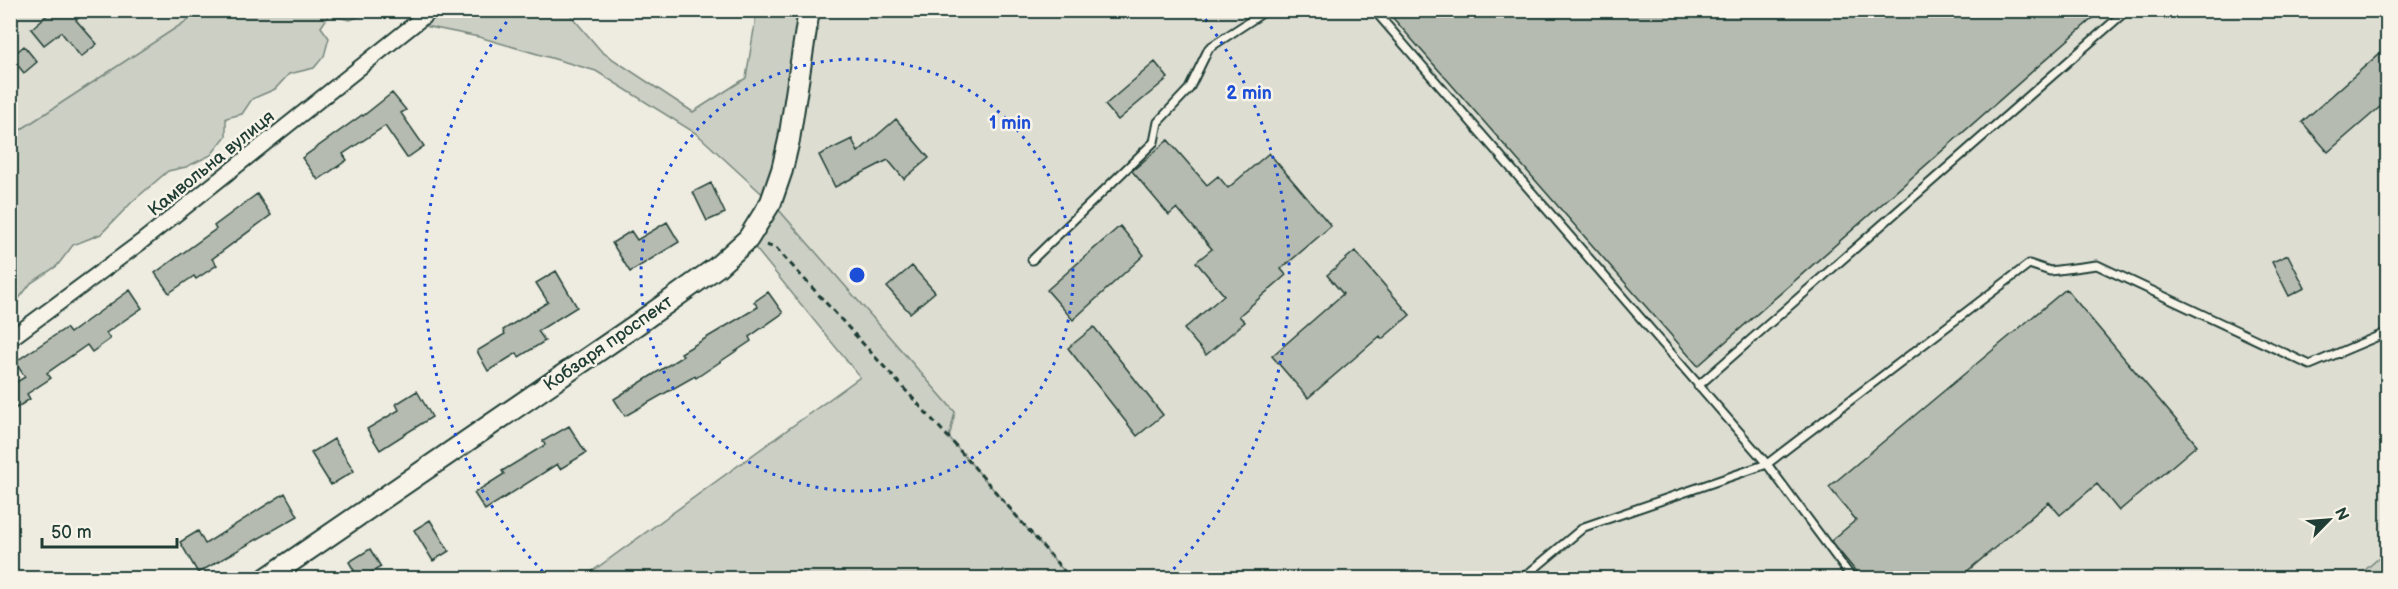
<svg xmlns="http://www.w3.org/2000/svg" width="2398" height="589" font-family="'Balsamiq Sans',sans-serif">
  <style>
    .built { fill: #ddddd2 }
    .green { fill: #cccfc4; stroke: #76867c; stroke-width: 1.5 }
    .building { fill: #b5bbb0; stroke: #1f3d34; stroke-width: 1.5 }
    .lines { fill: none; stroke-linecap: round; stroke-linejoin: round }
    .service-casing { stroke: #1f3d34; stroke-width: 11 }
    .minor-casing { stroke: #1f3d34; stroke-width: 18 }
    .secondary-casing { stroke: #1f3d34; stroke-width: 24 }
    .path { stroke: #1f3d34; stroke-width: 3; stroke-dasharray: 6 4.5; stroke-linecap: butt }
    .service { stroke: #f7f3e8; stroke-width: 7 }
    .minor { stroke: #f7f3e8; stroke-width: 14 }
    .secondary { stroke: #f7f3e8; stroke-width: 20 }
    .ring { fill: none; stroke: #1d4ed8; stroke-width: 3; stroke-dasharray: 3 6 }
    .labels { text-anchor: middle; stroke-width: 5; stroke-linejoin: round; paint-order: stroke }
    .street-label { font-size: 18px; fill: #1f3d34; stroke: #f7f3e8 }
    .centre { fill: #1d4ed8; stroke: #f7f3e8; stroke-width: 3 }
    .ring-label { font-size: 18px; text-anchor: middle; font-weight: bold; fill: #1d4ed8; stroke: #f7f3e8; stroke-width: 5; stroke-linejoin: round; paint-order: stroke }
  </style>
  <rect width="100%" height="100%" fill="#eeece1"/>
  <filter id="ink" filterUnits="userSpaceOnUse"><feTurbulence type="fractalNoise" baseFrequency=".0167" numOctaves="2"/><feDisplacementMap in="SourceGraphic" scale="12" xChannelSelector="R" yChannelSelector="G"/><feConvolveMatrix kernelMatrix="1 2 1 2 8 2 1 2 1" color-interpolation-filters="sRGB"/></filter>
  <g filter="url(#ink)">
    <path class="built" d="M11 11H203L11 136Z
      M809 11H2387V551L2356 578H1070L949 438 954 412 771 202Z"/>
    <path class="green" d="M203 10 373 11 350 20 329 15 321 27 329 38 324 56 314 68 289 74 275 89 252 99 242 114 226 118V136L211 155 186 167 168 171 133 201 101 234 73 245 57 266 31 283 11 309V136Z
      M432 11H567L602 52 693 112 746 78 757 11H809L772 202 955 412 949 438 1070 578H583L860 377 748 239 771 202 697 134 596 71 479 37 415 24Z
      M2387 551V578H2356Z"/>
    <path class="building" d="M53 10H88L76 20 97 44 81 57 61 32 44 45 31 29Z
      M1386 10H2102L1698 366Z
      M24 46 37 62 24 73 11 57Z
      M2388 46V100L2328 152 2302 122Z
      M1155 62 1168 78 1118 120 1105 105Z
      M392 93 406 110 401 113 424 146 407 158 385 126 343 154 347 160 318 180 302 158 362 115 363 116Z
      M896 119 929 158 904 179 888 160 835 187 819 155 852 139 858 152Z
      M1168 140 1207 185 1218 176 1228 188 1269 153 1331 226 1281 269 1286 275 1239 316 1245 322 1206 355 1184 329 1224 295 1196 262 1212 249 1177 208 1169 215 1132 171Z
      M711 183 725 213 707 221 693 192Z
      M257 194 271 215 212 259 217 265 196 279 194 276 169 293 155 273 216 229 214 226Z
      M667 222 679 242 630 272 612 243 631 231 637 240Z
      M1120 226 1144 255 1073 320 1047 290Z
      M1355 251 1410 315 1382 339 1380 336 1308 398 1272 356 1343 294 1327 275Z
      M2288 255 2305 288 2289 296 2272 262Z
      M912 266 935 292 910 313 887 287Z
      M556 271 577 307 538 331 545 341 519 357 517 353 488 371 477 351 505 334 503 330 548 302 536 283Z
      M2066 289 2197 445 2119 511 2097 484 2060 515 2049 502 1958 579H1862L1831 541 1856 520 1829 487Z
      M130 290 142 308 106 333 110 339 92 352 87 345 47 373 51 378 27 394 30 399 10 412V386L25 377 15 362 66 328 70 333Z
      M768 292 783 313 749 337 751 341 696 378 695 376 625 416 614 399 683 356 681 353 758 307 754 302Z
      M1094 327 1163 415 1137 436 1068 348Z
      M417 391 432 417 380 450 367 429 399 410 396 404Z
      M569 426 586 453 560 469 557 464 485 510 474 493 504 474 502 471 545 445 543 441Z
      M334 439 354 471 331 485 311 453Z
      M285 493 298 516 198 573 180 542 198 531 205 544Z
      M430 520 449 551 433 561 414 530Z
      M370 549 381 567 359 579 349 562Z"/>
    <g class="lines">
      <defs>
        <path id="service" d="M1374 10 1767 464 1852 578
          M1032 260 1154 142 1158 122 1189 89 1209 48 1267 10
          M1698 386 2127 10
          M1523 578 1584 527 1767 464 2029 264 2050 271 2097 265 2310 365 2388 332"/>
        <path id="minor" d="M10 339 141 242 432 10"/>
        <path id="secondary" d="M267 578 636 325 717 267 748 239 771 202 782 170 789 140 809 10"/>
      </defs>
      <use href="#service" class="service-casing"/>
      <use href="#minor" class="minor-casing"/>
      <use href="#secondary" class="secondary-casing"/>
      <path class="path" d="M766 245 776 248 949 438 1070 578"/>
      <use href="#service" class="service"/>
      <use href="#minor" class="minor"/>
      <use href="#secondary" class="secondary"/>
    </g>
  </g>
  <g class="ring">
    <circle cx="857" cy="275" r="216"/>
    <path d="M549 578A432 432 0 0 1 514 12M1200 12A432 432 0 0 1 1165 578"/>
  </g>
  <g class="labels">
    <g class="street-label">
      <text transform="translate(211 163) rotate(-39)" y="6">Камвольна вулиця</text>
      <text transform="translate(608 343) rotate(-35)" y="6">Кобзаря проспект</text>
    </g>
  </g>
  <circle cx="857" cy="275" r="9" class="centre"/>
  <g class="ring-label">
    <text x="1249" y="99">2 min</text>
    <text x="1010" y="129">1 min</text>
  </g>
  <rect width="2398" height="589" fill="none" stroke="#f7f3e8" stroke-width="36"/>
  <rect x="18" y="18" width="2362" height="553" fill="none" stroke="#1f3d34" stroke-width="2" filter="url(#ink)"/>
  <g transform="translate(2329 520) rotate(65)" stroke="#f7f3e8" stroke-width="4.5" paint-order="stroke">
  <path d="M0-4.5L10 22L0 15L-10 22Z" fill="#1f3d34"/>
  <text y="-9" font-size="16" font-weight="bold" text-anchor="middle" fill="#1f3d34">N</text>
  </g>
  <path d="M42 538v9h135v-9" fill="none" stroke="#1f3d34" stroke-width="3"/>
  <text x="51" y="538" font-size="18" fill="#1f3d34" stroke="#f7f3e8" stroke-width="4.5" paint-order="stroke">50 m</text>
</svg>
